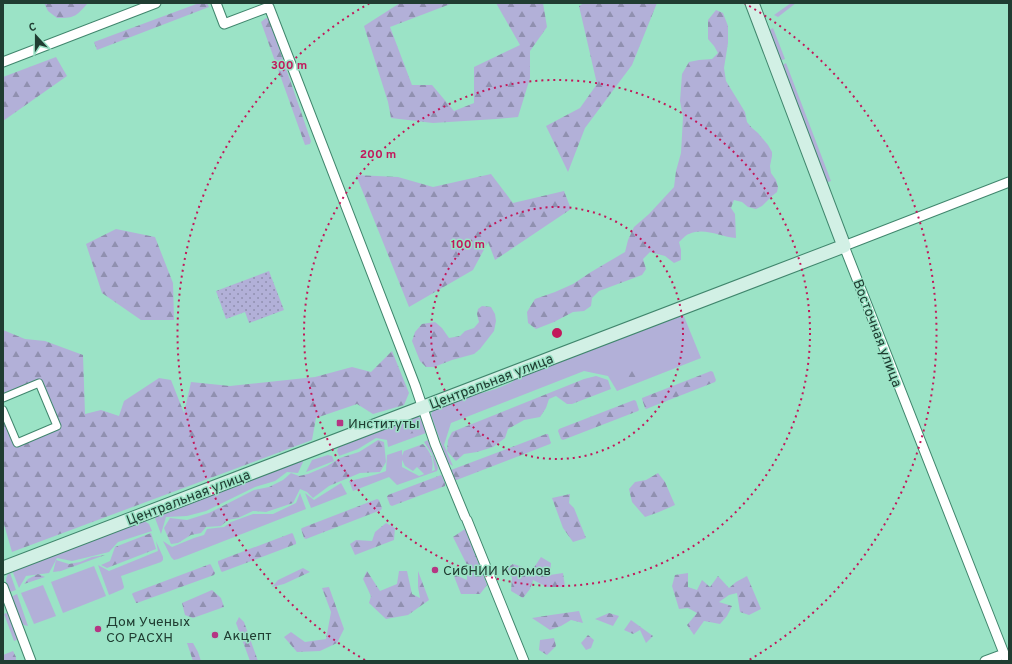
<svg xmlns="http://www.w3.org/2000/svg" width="1012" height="664" font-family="Overpass,sans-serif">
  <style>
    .grass { fill: #b2b0d8 }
    .forest { fill: url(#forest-firs) }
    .park { fill: url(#park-dots) }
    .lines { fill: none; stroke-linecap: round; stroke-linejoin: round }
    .pedestrian-casing { stroke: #40866d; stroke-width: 9 }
    .minor-casing { stroke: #40866d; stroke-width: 11 }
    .secondary-casing { stroke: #40866d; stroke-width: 15 }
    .pedestrian { stroke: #fff; stroke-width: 7 }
    .minor { stroke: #fff; stroke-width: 9 }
    .secondary { stroke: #d2f0e5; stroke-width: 13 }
    .ring { fill: none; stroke: #c2185b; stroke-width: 2; stroke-dasharray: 2 4 }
    .poi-dot { fill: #b53683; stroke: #9be3c6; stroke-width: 1.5 }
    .labels { text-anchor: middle; stroke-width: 3; stroke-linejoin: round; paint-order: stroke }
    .street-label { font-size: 14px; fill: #203d32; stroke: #9be3c6 }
    .poi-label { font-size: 14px; fill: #203d32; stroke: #9be3c6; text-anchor: start }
    .centre { fill: #c2185b; stroke: #9be3c6; stroke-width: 2 }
    .ring-label { font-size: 12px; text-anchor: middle; font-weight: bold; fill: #c2185b; stroke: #9be3c6; stroke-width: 3; stroke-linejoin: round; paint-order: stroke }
  </style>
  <defs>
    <pattern id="forest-firs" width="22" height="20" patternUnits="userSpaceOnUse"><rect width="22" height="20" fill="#b2b0d8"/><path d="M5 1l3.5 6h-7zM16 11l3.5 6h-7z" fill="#9090b0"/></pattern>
    <pattern id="park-dots" width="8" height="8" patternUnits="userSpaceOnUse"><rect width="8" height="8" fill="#b2b0d8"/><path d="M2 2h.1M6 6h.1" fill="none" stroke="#9090b0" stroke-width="1.8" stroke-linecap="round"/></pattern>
  </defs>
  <rect width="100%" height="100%" fill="#9be3c6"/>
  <path class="grass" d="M791 3H796L778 17 774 15Z
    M773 28 785 59 779 61 767 31Z
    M786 63 831 181 825 183 781 66Z
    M683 314 701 358 617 391 608 376 584 371 451 423 444 445 453 466 448 463 431 415 433 409 471 394 482 393 496 389 512 382 519 375Z
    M418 416 422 421 426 433 388 447 387 440 376 438 358 449 339 456 337 451 339 445Z
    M428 440 438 468 437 471 397 485 389 477 353 491 349 481C361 478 374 476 386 471L387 455 402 450V467L419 476 435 470 432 454 424 442Z
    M328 455 332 456 334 461 306 472 312 460Z
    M303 459V462L298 473 287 472 275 481 255 487 206 511 187 516 166 517 161 534 155 518 158 514Z
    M341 483 347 494 311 508 305 493 314 500Z
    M300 493 306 509 178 559 174 560 171 557 163 541 172 547 194 538 204 535 207 529 224 527 231 522 253 514H273L296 503Z
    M143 520 149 524 152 531 118 542 109 552 72 561 57 558 49 573 26 576 19 588 12 570Z
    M156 541 163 557V560L161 562 121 576 124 587 123 589 109 595 98 565 109 571 158 551Z
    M94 566 106 596 63 613 51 582Z
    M10 573 16 590 10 592C7 586 4 581 8 574Z
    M43 585 56 616 34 624 21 593Z
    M17 594 28 626 24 625 21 622 11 597Z
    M9 612 19 639 14 641 4 614Z"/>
  <path class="forest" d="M44 3H88C76 16 76 18 57 18L48 11Z
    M199 3H207L209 7 97 50 94 42Z
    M400 3H453L390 27 412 85H432L454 111 474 103V67L520 45 496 3H543L547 27 530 51V78L518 117 496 119 433 123 391 118 388 102 364 26Z
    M584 3H657L632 65 585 128 568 172 546 126 580 108 597 84 579 6Z
    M716 10 723 13 728 26V43L724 68 726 81 745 112 747 122 752 128 758 133 768 145 772 152V156L770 166 771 173 776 180 778 187 777 192 772 196 762 206 756 209 748 207 742 202 734 200 731 208 735 214 736 238C720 237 705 227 689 234 685 235 682 240 679 242L681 250V260L674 263 665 256 650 252 643 259 646 269 642 275 599 291 592 298 591 306 584 311 573 312 554 322 536 329 528 323 527 312 535 299 555 292 573 284 591 272 625 252 628 240 634 227 649 214 674 187 676 171 681 153 683 117 680 101 682 74 689 62 699 60 712 59 718 53 714 46 708 39V20Z
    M266 18 269 19 311 141 310 144 305 145 261 22Z
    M56 57 67 76 3 121V77Z
    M491 174 513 203 564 191 571 209 495 260 488 242 473 270 409 307 356 175 398 177 433 187Z
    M116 229 155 237 173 283 174 320H141L102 293 86 244Z
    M482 306 491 307 495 314 496 321 494 331 480 349 474 354 452 360 434 367H426L420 361 412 341 415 332 422 324 435 322 442 328 449 338 460 336 465 331 474 328 479 322 477 314 478 309Z
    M3 330 25 339 45 341 83 355 85 414 101 410 119 416 124 401 159 378 171 380 184 413 191 382 230 386 315 377 352 367 371 372 392 351 409 393 404 405 373 414 357 404 316 418 312 440 12 552 3 521V410L17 443 57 426 39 383 3 398Z
    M630 367 637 371 639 378 633 382 628 378Z
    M711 371 713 372 716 380 715 382 646 409 645 408 642 399V398Z
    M596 376 608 380 611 389 572 404H567L556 396 549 399 546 408 540 417 524 420 508 429 505 438 493 447 477 452 464 454 456 461 447 451 448 440 452 432 584 379Z
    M634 400 636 401 639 410 638 411 563 440 561 439 558 431 559 429Z
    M407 427H415L416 433 406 434 403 432Z
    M546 434H548L551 443 550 444 454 481 451 471V470Z
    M378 440 384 442 386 462 380 472 360 473 329 486 313 498 307 492 300 489 293 503 266 512 253 511 238 518 228 520 221 526 206 527 201 533 191 535 178 543 171 544 164 528 170 518 187 520 209 513 254 490 269 487 283 480 291 473 299 476 308 474 327 466 340 458 359 452Z
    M423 444C431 453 434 459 432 471L425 475 417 467 413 471 405 466 401 458 404 451Z
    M658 473 665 482 675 505 659 512 645 517 632 502 629 489 635 482 646 480Z
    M441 475 442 476 445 484V486L392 506 390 505 387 497 388 495Z
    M570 494 569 503 574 508 586 538 573 542 563 528 552 498Z
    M377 499 379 500 382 508 381 510 306 539 304 538 301 529 302 528Z
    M386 523 395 528 394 540 355 555 350 544 356 540 372 541 375 532Z
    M465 529 487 585 480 594H461L448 561 460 577 467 580V565L453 537Z
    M151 533 156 549 107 568 101 565 110 561 115 547Z
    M292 533 293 534 296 542V544L222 572 221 571 218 563V561Z
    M105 555 61 571 53 572 56 560 69 564 80 562 92 557Z
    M541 557 551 563 550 575 563 573 565 587H547L533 580 530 589 523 598 511 591 512 577 502 571 513 564 523 567 528 572 535 566Z
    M210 564 211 565 215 573 214 575 137 603H136L132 594 133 593Z
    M303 568 310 572 284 584 272 587 278 580Z
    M367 571 380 591 397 584 399 571H407L412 594 420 598 418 587V571L429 600 408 615 386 619 369 603 371 596 363 579Z
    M688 573V587L697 590 702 580 710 587 718 576 729 588 736 582 747 576 761 609 749 615 740 612 737 593 729 595 719 602 732 606 727 616 720 624 704 621 694 635 687 625 697 613 688 608 679 609 672 586 675 575Z
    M38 574 45 577 24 584 28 579Z
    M329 587 344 629 337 643 320 651 297 652 284 637 291 632 305 642 326 639 331 612 322 588Z
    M212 590 221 598 224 607 193 618 185 615 182 603Z
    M579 611 583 623 571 620 561 626 550 630 532 618 551 615Z
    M609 613 619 616 613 626 595 619Z
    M239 617 244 622 258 661H250L236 623Z
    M631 620 653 636 646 643 640 630 633 634 624 630Z
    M588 635 594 640 591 648 586 650 581 643Z
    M554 638 556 646 547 655 539 650 540 640Z
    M187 643H193L198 652 201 661H193Z
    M13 651 16 657V661H3V655Z"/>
  <path class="park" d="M269 271 284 310 249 323 245 312 226 319 216 291Z"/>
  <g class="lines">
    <defs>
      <path id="pedestrian" d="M3 398 39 383 57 426 17 443 3 410"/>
      <path id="minor" d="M216 3 224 24 269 7 415 385 435 444 465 517
        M3 62 156 3
        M467 520 524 661
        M3 587 31 661
        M985 661 1004 654
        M1007 661 844 246 1009 182"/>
      <path id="secondary" d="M3 568 844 246 752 3"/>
    </defs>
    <use href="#pedestrian" class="pedestrian-casing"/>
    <use href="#minor" class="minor-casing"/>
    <use href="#secondary" class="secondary-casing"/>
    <use href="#pedestrian" class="pedestrian"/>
    <use href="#minor" class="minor"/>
    <use href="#secondary" class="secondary"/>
  </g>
  <g class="ring">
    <circle cx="557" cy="333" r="126"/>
    <circle cx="557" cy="333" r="253"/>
    <path d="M365 660A379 379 0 0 1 370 3M744 3A379 379 0 0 1 749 660"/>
  </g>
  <g class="poi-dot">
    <rect x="336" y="419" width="8" height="8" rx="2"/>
    <circle cx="435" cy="570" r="4"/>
    <circle cx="98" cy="629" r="4"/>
    <circle cx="215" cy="635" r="4"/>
  </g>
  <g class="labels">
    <g class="street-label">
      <text transform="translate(878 333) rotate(69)" y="5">Восточная улица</text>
      <text transform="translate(491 381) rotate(-21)" y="5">Центральная улица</text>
      <text transform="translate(188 497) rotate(-21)" y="5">Центральная улица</text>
    </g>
    <g class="poi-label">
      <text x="348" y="428">Институты</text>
      <text x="443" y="575">СибНИИ Кормов</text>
      <text x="106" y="626">Дом Ученых<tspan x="106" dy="16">СО РАСХН</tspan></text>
      <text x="223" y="640">Акцепт</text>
    </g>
  </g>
  <circle cx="557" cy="333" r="6" class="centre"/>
  <g class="ring-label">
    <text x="289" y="69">300 m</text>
    <text x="378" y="158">200 m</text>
    <text x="468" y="248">100 m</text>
  </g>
  <rect width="1012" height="664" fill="none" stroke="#203d32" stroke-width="8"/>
  <g transform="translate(36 36) rotate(339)" stroke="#9be3c6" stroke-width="3" paint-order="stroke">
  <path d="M0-3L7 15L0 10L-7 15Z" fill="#203d32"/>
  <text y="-6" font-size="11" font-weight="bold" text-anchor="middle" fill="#203d32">С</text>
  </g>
</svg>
